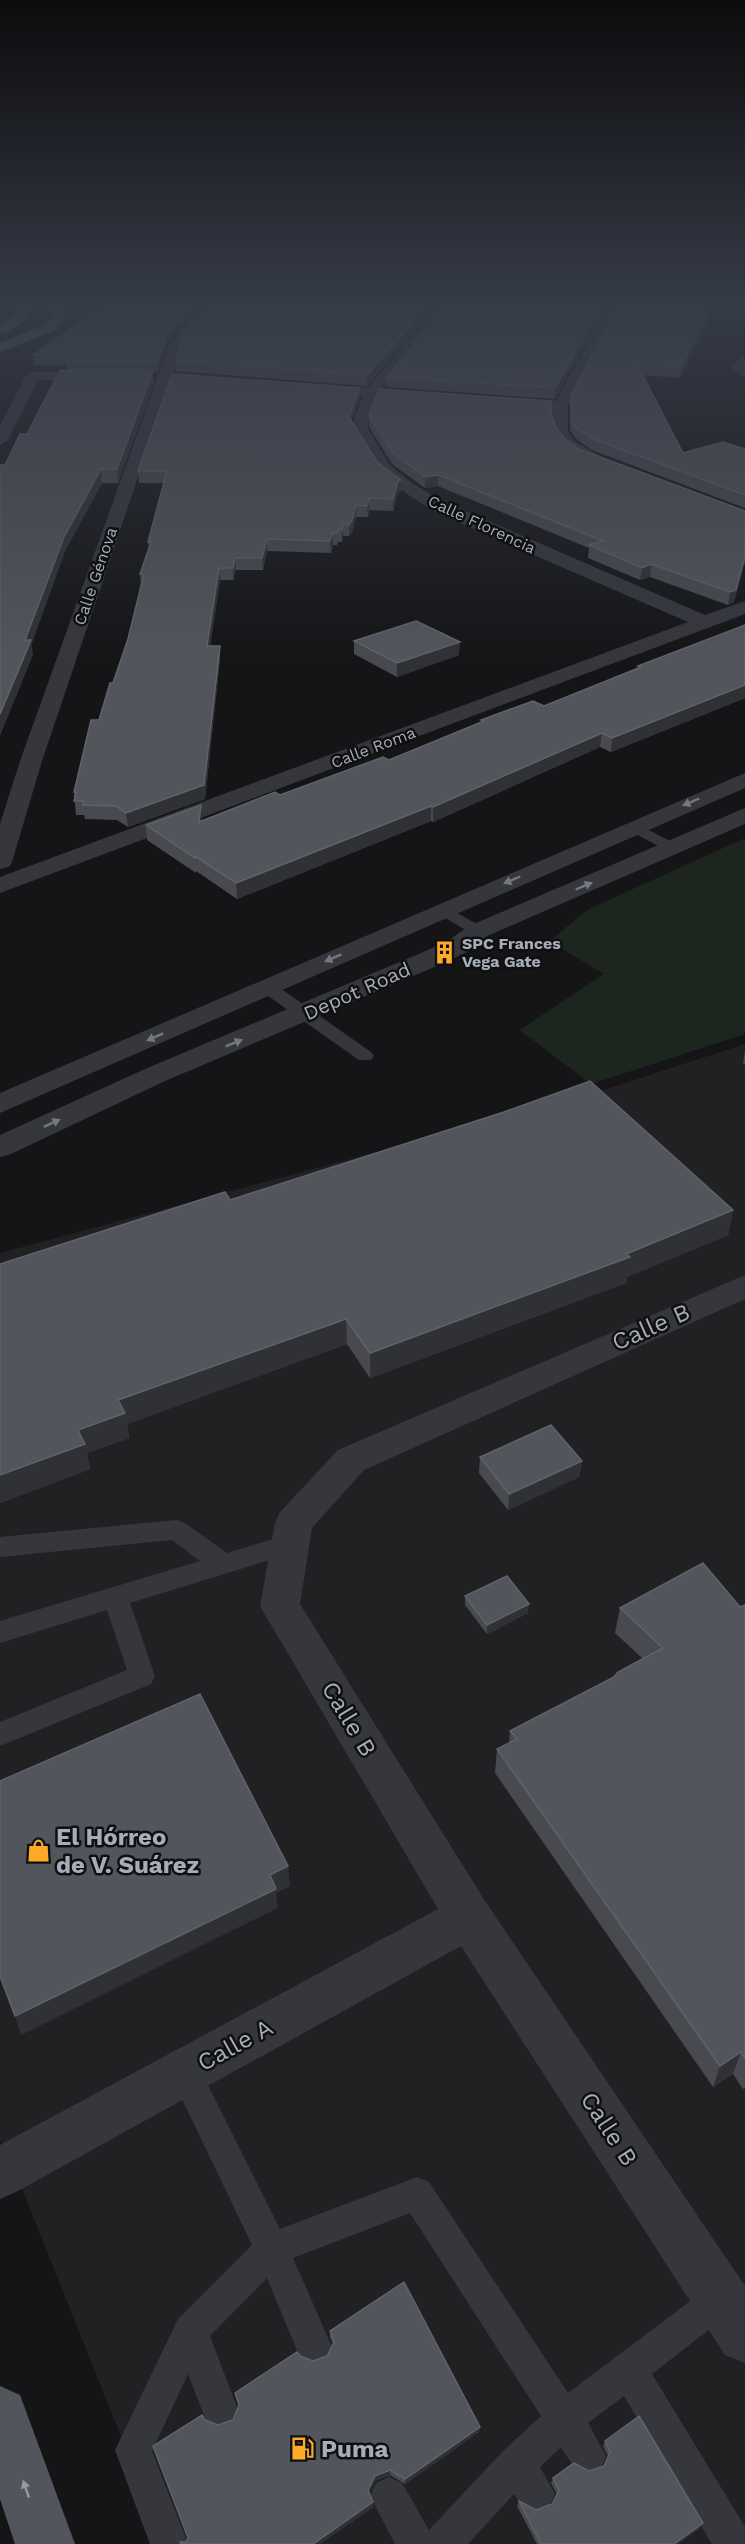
<svg xmlns="http://www.w3.org/2000/svg" width="745" height="2544" font-family="'Work Sans',sans-serif">
  <style>
    .built { fill: #212124 }
    .green { fill: #1d261e }
    .lines { fill: none; stroke-linecap: round; stroke-linejoin: round }
    .service { fill: #36373d; fill-rule: evenodd }
    .minor { fill: #36373d; fill-rule: evenodd }
    .tertiary { fill: #36373d; fill-rule: evenodd }
    .primary { fill: #52555c; fill-rule: evenodd }
    .motorway { fill: #62666e; fill-rule: evenodd }
    .wall { fill: #484a50 }
    .shaded-wall { fill: #2f3134 }
    .building { fill: #52555b; stroke: #5f636a; stroke-width: 1.5 }
    .oneway { fill: #747881 }
    .oneway2 { fill: #959ba6 }
    .labels { text-anchor: middle; stroke-width: 5; stroke-linejoin: round; paint-order: stroke }
    .far-street-label { font-size: 16px; fill: #a6adb8; stroke: #101012 }
    .far-poi-label { font-size: 16px; font-weight: bold; fill: #a6adb8; stroke: #101012; text-anchor: start }
    .street-label { font-size: 20px; fill: #a6adb8; stroke: #101012 }
    .near-street-label { font-size: 24px; fill: #a6adb8; stroke: #101012 }
    .near-poi-label { font-size: 24px; font-weight: bold; fill: #a6adb8; stroke: #101012; text-anchor: start }
  </style>
  <rect width="100%" height="100%" fill="#151517"/>
  <path class="built" d="M745 1044V2544H164L11 2161 0 2140V1253L585 1096Z"/>
  <path class="green" d="M745 838V1034L591 1084 520 1030 604 974 549 941 589 909Z"/>
  <g class="lines">
    <path class="service" d="M633 822 678 845 681 848 678 851H668L628 830 625 827 628 824Z
      M443 905 484 928 486 931 478 936 472 934 437 913 435 910 437 907Z
      M267 982 273 983 371 1052 374 1056 371 1060H359L261 991 258 987 261 983Z
      M176 1520 185 1523 227 1553 290 1534 299 1537 302 1544 299 1551 130 1603 155 1676 151 1684 0 1746V1722L127 1670 107 1610 0 1643V1621L200 1561 172 1540 0 1557V1537Z
      M185 2056 196 2061 280 2229 417 2177 429 2182 568 2393 709 2287 721 2282 733 2287 738 2299 733 2311 652 2374 745 2527V2544H712L624 2396 588 2423 606 2456 601 2469 588 2474 575 2469 561 2447 540 2467 555 2494 549 2507 536 2513 523 2507 514 2494 468 2544H395L370 2496 376 2483 389 2477 402 2483 429 2530 503 2451 541 2416 410 2213 293 2258 332 2347 327 2360 314 2365 301 2360 267 2278 210 2336 238 2410 233 2423 220 2428 207 2423 188 2374 152 2451 188 2544H150L115 2450 178 2319 252 2245 169 2072 174 2061Z"/>
    <path class="minor" d="M207 303H220L183 344 42 761 12 862 9 867 0 869V824L20 761 170 343Z
      M441 303H453L382 389 423 392 430 396 423 400 377 397 367 427 390 465 412 483 438 499 705 615 745 601V614L0 893V877L688 622 442 515C399 491 373 473 351 427L363 396 316 392 309 388 316 384 368 388Z
      M610 303H622L568 406V431L574 441 611 462 609 465C589 470 562 450 554 433 551 427 553 417 553 410L507 406 500 402 507 398 556 401Z
      M745 357V377L730 368 740 358Z
      M33 372H103L110 376 103 380H38L8 440 0 445V425L26 376Z
      M745 1275V1299L364 1470 312 1528 300 1604 485 1901 745 2286V2363L725 2355 461 1946 18 2191 0 2199V2145L438 1909 260 1606 275 1523 280 1512 338 1450Z"/>
    <path class="tertiary" d="M745 773V788L0 1113V1093Z
      M745 808V824L487 936 467 952 439 965 165 1081 11 1154 0 1157V1135L145 1069 421 953 449 940 469 926Z"/>
    <path class="primary" d="M0 2386 20 2395 75 2544H15L0 2499Z"/>
    <path class="motorway" d="M18 303H30C31 320 15 330 0 334V325L15 315Z
      M47 303C56 303 64 302 68 312L56 330 0 352V343L46 324 56 312 48 307Z"/>
  </g>
  <path class="wall" d="M438 303 367 386 176 371 175 361Z
    M608 303 555 399 387 387V377Z
    M710 303 706 311H709L708 321 680 378 643 375 683 453 745 449V508L592 450 576 439 570 430 571 396Z
    M168 341 158 371H95L154 383 118 483H102L65 551 31 645 33 655 5 465 27 434 67 371V365H34L33 355Z
    M360 398 351 421 377 462 401 480V492H398L393 511 369 510 368 517H356L352 533 349 536H343L342 542H338L337 545H333L331 553 267 551 263 570H236L233 580H220L210 646 220 659 205 799 128 827 117 820 85 819 84 815H76L74 792 128 639 141 584 140 574 149 549 148 542 164 483H139L138 471Z
    M369 416H552L556 428 565 439 579 449 745 511V565L744 564 734 602 728 605 650 577 640 580 588 558 589 548 438 486 425 488 392 464 369 427Z
    M745 625V698L611 752 600 747 433 822 431 821 237 899 196 871V873L147 840 146 825 202 821 389 760 481 722V720L544 706 637 669 638 666Z
    M354 641 459 655 397 677 354 654Z
    M745 1051V1065L743 1063Z
    M230 1200 733 1210 728 1235 627 1277 626 1283 370 1378 347 1344 127 1424 129 1438 87 1453 90 1469 0 1503V1264Z
    M480 1457 582 1461 579 1477 508 1510 479 1473Z
    M465 1596 528 1613 487 1634 465 1605Z
    M745 1605V2088L743 2089 733 2074 713 2087 495 1773 497 1749 509 1743 510 1731 614 1677 643 1659 615 1633 620 1608 740 1607Z
    M330 2331 480 2427 479 2432 405 2484 390 2475 375 2481 369 2493 373 2507 320 2544H181L186 2542 188 2539 205 2420 218 2425 233 2420 239 2406 235 2393 300 2356 313 2361 327 2356 333 2344 330 2337Z
    M605 2441 700 2528 678 2544H537L517 2506 519 2501 536 2510 552 2504 557 2494 551 2483 553 2478 589 2471 604 2466 608 2456 603 2446Z"/>
  <path class="shaded-wall" d="M195 303H204L168 341 158 371V361L168 332Z
    M430 303H438L367 386V375Z
    M603 303H608L555 399V388Z
    M707 303H710L701 322 703 312Z
    M709 311 708 321 680 378 681 367Z
    M153 371 154 383 118 483 117 469Z
    M360 388V398L349 428V417Z
    M101 469 102 483 65 551 31 645 33 655 0 736V714L25 640 64 537Z
    M439 475 438 486 425 488V477Z
    M401 480V492H398L393 511V499L398 481Z
    M369 498V510L368 517 367 506Z
    M356 505V517L352 533 349 536V525Z
    M343 524V536L342 542V530Z
    M333 533V545L331 553 330 541Z
    M267 539V551L263 570 262 558Z
    M745 556 744 564 734 602 728 605 730 592Z
    M235 558 236 570 233 580V568Z
    M651 564 650 577 640 580 642 568Z
    M219 568 220 580 208 659 207 646Z
    M460 642 459 655 397 677V663Z
    M220 646V659L205 799 128 827 126 813Z
    M745 685V698L611 752 612 738Z
    M602 733 600 747 433 822V807Z
    M201 805 202 820 200 837 199 822Z
    M431 806V821L237 899 236 883Z
    M733 1210 728 1235 627 1277 626 1283 370 1378V1353L626 1254Z
    M346 1319 347 1344 127 1424 129 1438 87 1453 90 1469 0 1503V1475L78 1430 118 1400Z
    M582 1461 579 1477 508 1510 509 1494Z
    M529 1604 528 1613 487 1634V1625Z
    M288 1866 290 1886 276 1893 278 1908 21 2035 15 2016Z
    M741 2052 733 2074 713 2087 720 2066Z
    M480 2427 479 2432 405 2484V2479Z
    M390 2470V2475L375 2481 368 2495V2490L375 2476Z
    M373 2502V2507L320 2544H313Z
    M703 2523 700 2528 678 2544H674Z"/>
  <path class="building" d="M110 303H195L168 332 158 361H66L69 355H33Z
    M214 303H430L367 375 175 361 184 335Z
    M449 303H603L555 388 387 377Z
    M619 303H707L703 312 709 311 681 367 637 364 683 453 723 442 745 449V495L593 439 576 428 571 420V396Z
    M60 370 153 371 117 469H101L64 537 25 640H31L0 714V465H5L20 434H27Z
    M172 374 360 388 349 417 377 462 401 480 398 481 393 499 369 498 367 506 356 505 352 521 349 525 343 524 342 530H338L337 533H333L330 541 267 539 262 558H235L233 568H219L207 646H220L204 785 126 813 116 806 83 805V801H74L76 792H74L91 720H99L110 683H113L128 639 144 574H140L151 542H148L167 471H138Z
    M379 389 551 401 552 416 556 428 565 439 579 449 745 511V556L736 590 730 592 651 564 642 568 589 545 603 541 439 475 425 477 392 452 369 416Z
    M416 621 460 642 397 663 354 641Z
    M745 625V685L612 738 602 733 433 807 431 806 236 883 195 856V858L146 825 201 805 199 822 275 792 280 795 383 757 389 760 484 721 481 720 533 701 544 706 641 667 638 666Z
    M590 1081 733 1210 626 1254 630 1257 370 1353 346 1319 118 1400 125 1413 78 1430 85 1444 0 1475V1264L225 1192 230 1200 504 1112Z
    M551 1425 582 1461 509 1494 480 1457Z
    M703 1563 740 1607 745 1605V2058L741 2052 720 2066 497 1749 517 1739 510 1731 614 1677 618 1672 663 1648 620 1608Z
    M507 1576 529 1604 487 1625 465 1596Z
    M200 1694 288 1866 270 1875 276 1889 15 2016 0 1976V1781Z
    M404 2282 480 2427 405 2479 390 2470 375 2476 368 2490 373 2502 313 2544H181L180 2542H186L188 2538 153 2446 202 2415 205 2420 218 2425 233 2420 239 2405 235 2393 297 2352 300 2356 313 2361 327 2356 334 2342 330 2331Z
    M639 2416 703 2523 674 2544H541L519 2501 536 2510 552 2504 559 2490 553 2478 574 2463 589 2471 604 2466 610 2452 605 2441Z"/>
  <defs><path id="oneway-solid" d="M-6-.8H1V-3.2L6.5 0L1 3.2V.8H-6Z" transform="scale(1.5)"/></defs>
  <g class="oneway">
    <use href="#oneway-solid" transform="translate(691 802) rotate(157)"/>
    <use href="#oneway-solid" transform="translate(512 880) rotate(157)"/>
    <use href="#oneway-solid" transform="translate(584 886) rotate(-23)"/>
    <use href="#oneway-solid" transform="translate(333 958) rotate(156)"/>
    <use href="#oneway-solid" transform="translate(155 1037) rotate(156)"/>
    <use href="#oneway-solid" transform="translate(234 1043) rotate(-22)"/>
    <use href="#oneway-solid" transform="translate(52 1123) rotate(-25)"/>
  </g>
  <use class="oneway2" href="#oneway-solid" transform="translate(26 2489) rotate(-109)"/>
  <linearGradient id="sky" x2="0" y2="1"><stop stop-color="#0c0c0d"/><stop offset="0.46" stop-color="#353b47"/><stop offset="1" stop-color="#353b47" stop-opacity="0"/></linearGradient>
  <rect width="745" height="659" fill="url(#sky)"/>
  <defs>
    <symbol id="building-bare" viewBox="-9 -9 18 18"><path d="M-4-6H4V6H1V3H-1V6H-4ZM-2.5-4.3h1.7v1.8h-1.7ZM.8-4.3h1.7v1.8H.8ZM-2.5-1h1.7V.8h-1.7ZM.8-1h1.7V.8H.8Z" fill="#fdaa28" stroke="#101012" stroke-width="2.5" paint-order="stroke"/></symbol>
    <symbol id="shop-bare" viewBox="-9 -9 18 18"><path d="M-5-2.5h2.3a2.7 3.5 0 0 1 5.4 0H5L5.5 6h-11ZM-1.5-2.5h3a1.5 2.3 0 0 0-3 0Z" fill="#fdaa28" stroke="#101012" stroke-width="2.5" paint-order="stroke"/></symbol>
    <symbol id="fuel-bare" viewBox="-9 -9 18 18"><path d="M-5.5-6h7V0h2V4h1.3V-2.5L3-4.5l.8-.8L6-3V5H2.5V1h-1V6h-7ZM-4.2-4.7v3.2H.2V-4.7Z" fill="#fdaa28" stroke="#101012" stroke-width="2.5" paint-order="stroke"/></symbol>
  </defs>
  <g fill-rule="evenodd">
    <use href="#building-bare" x="428" y="936" width="33" height="33"/>
    <use href="#shop-bare" x="22" y="1834" width="33" height="33"/>
    <use href="#fuel-bare" x="286" y="2432" width="33" height="33"/>
  </g>
  <g class="labels">
    <g class="far-street-label">
      <text transform="translate(482 524) rotate(25)" y="6">Calle Florencia</text>
      <text transform="translate(95 576) rotate(-71)" y="6">Calle Génova</text>
      <text transform="translate(373 747) rotate(-21)" y="6">Calle Roma</text>
    </g>
    <g class="far-poi-label">
      <text x="462" y="949">SPC Frances<tspan x="462" dy="18">Vega Gate</tspan></text>
    </g>
    <g class="street-label">
      <text transform="translate(357 991) rotate(-24)" y="7">Depot Road</text>
    </g>
    <g class="near-street-label">
      <text transform="translate(651 1327) rotate(-24)" y="8">Calle B</text>
      <text transform="translate(349 1719) rotate(59)" y="8">Calle B</text>
      <text transform="translate(235 2045) rotate(-29)" y="8">Calle A</text>
      <text transform="translate(609 2129) rotate(57)" y="8">Calle B</text>
    </g>
    <g class="near-poi-label">
      <text x="56" y="1845">El Hórreo<tspan x="56" dy="28">de V. Suárez</tspan></text>
      <text x="321" y="2457">Puma</text>
    </g>
  </g>
</svg>
